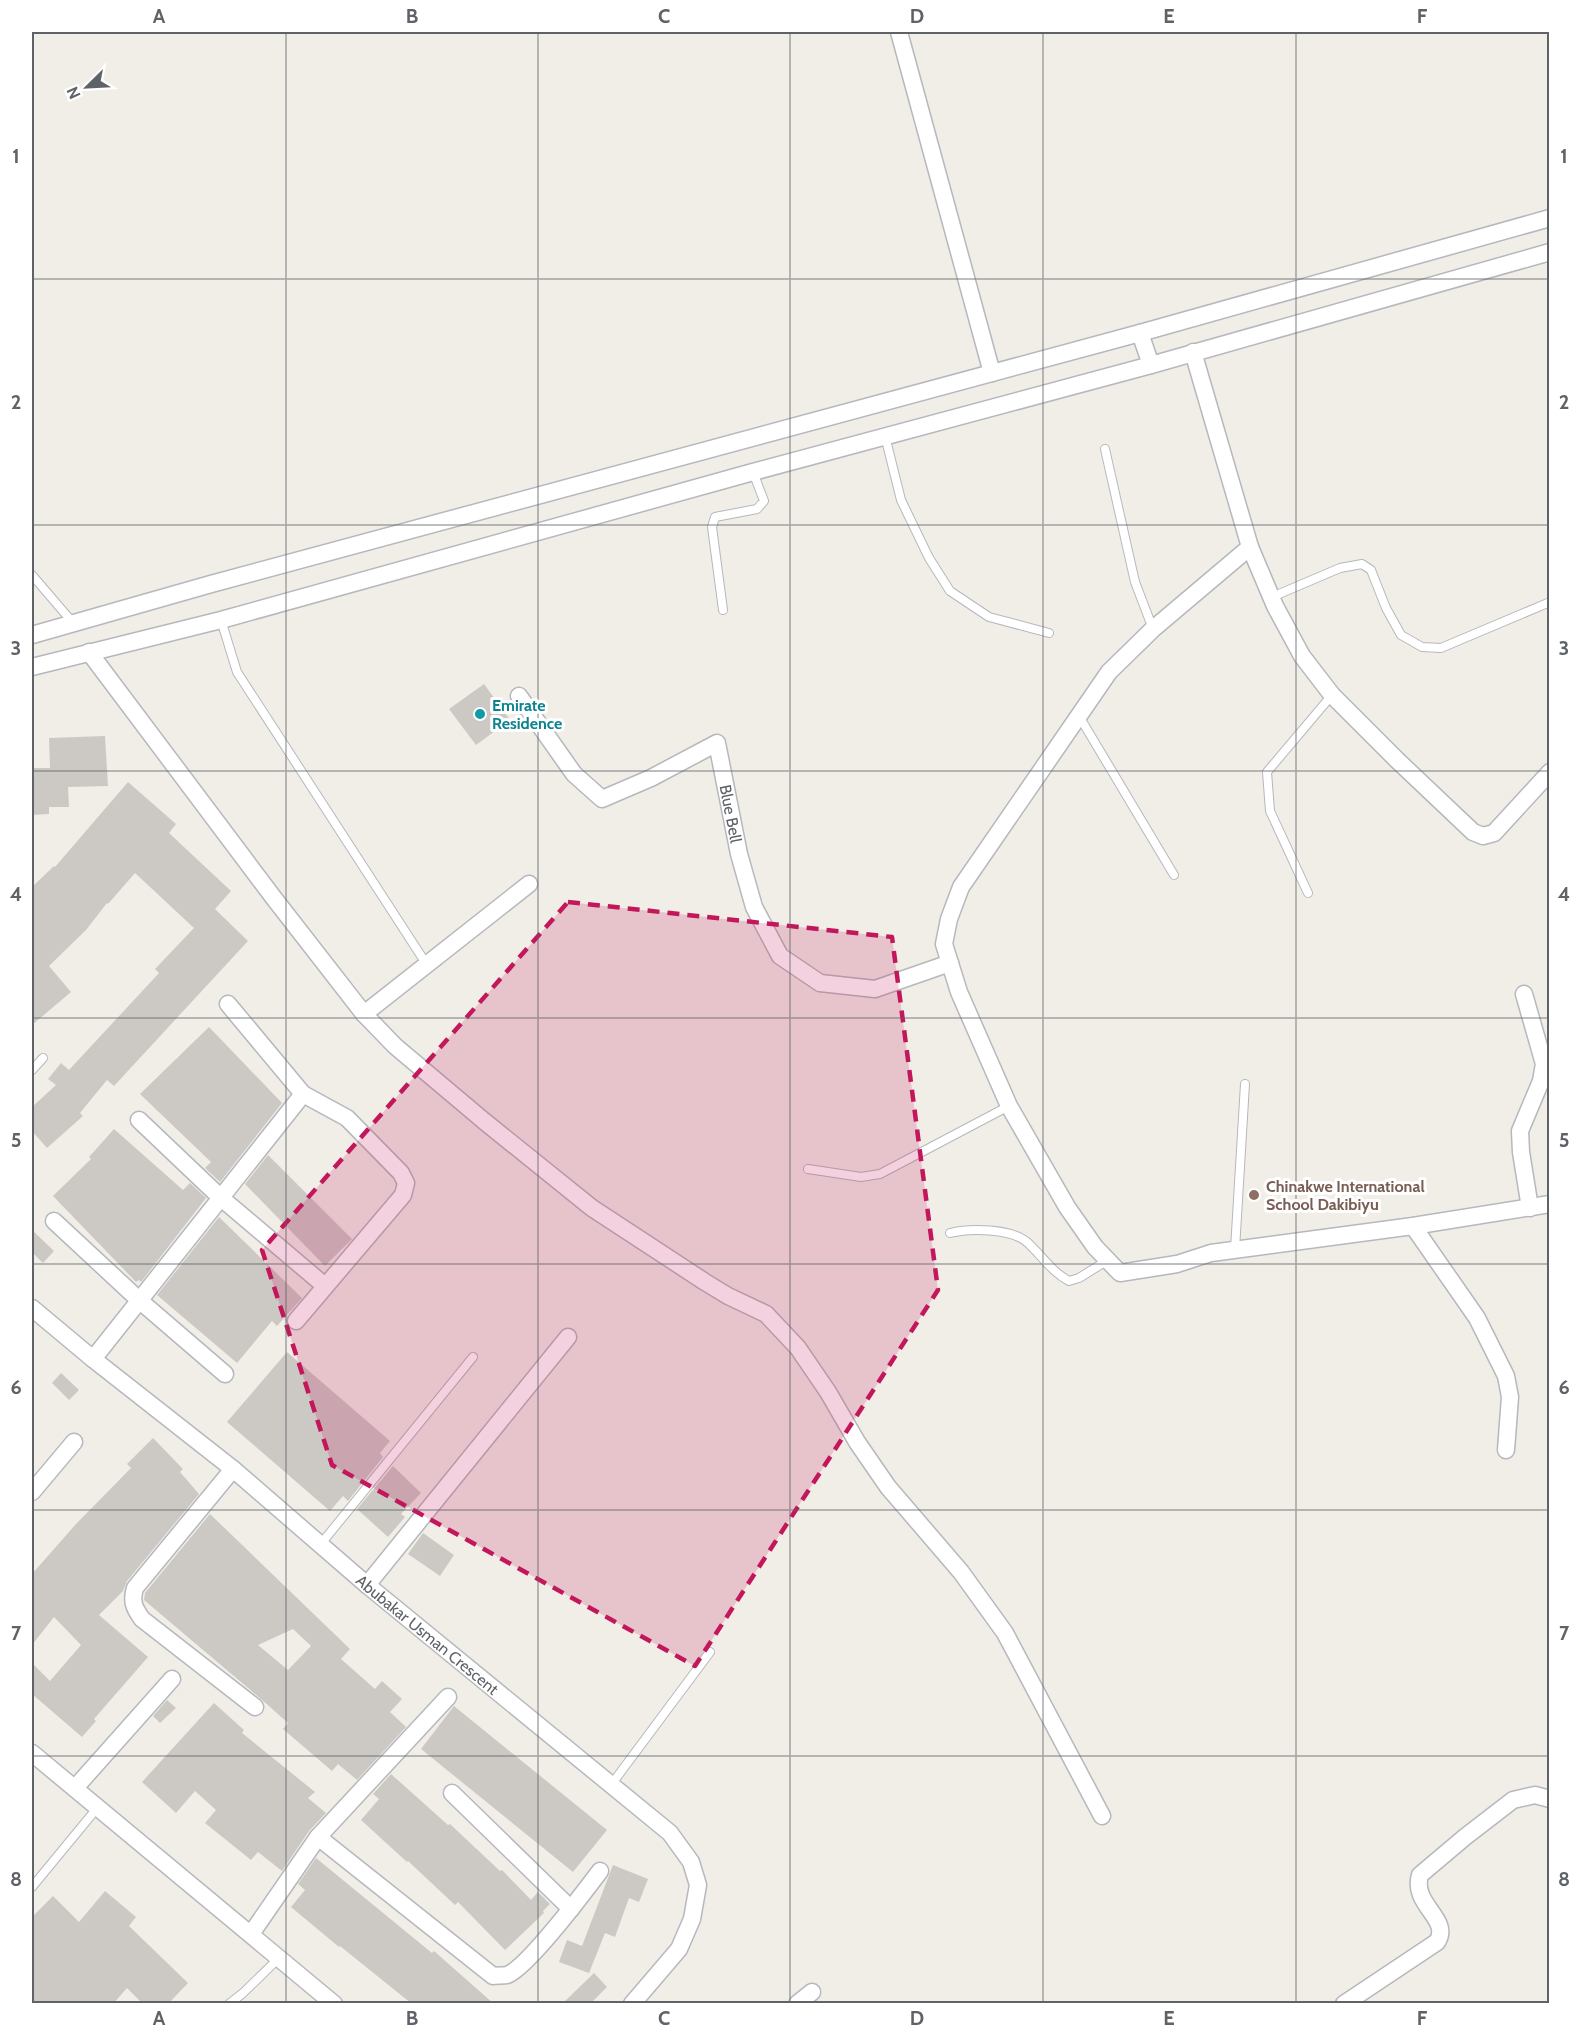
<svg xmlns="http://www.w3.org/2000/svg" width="1581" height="2035" font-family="Cabin,sans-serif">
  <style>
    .building { fill: #ccc9c5; fill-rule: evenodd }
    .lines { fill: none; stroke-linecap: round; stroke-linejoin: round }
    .lane-casing { stroke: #b5b8bc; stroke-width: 10 }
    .street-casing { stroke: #b5b8bc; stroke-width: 19 }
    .lane { stroke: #fff; stroke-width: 8 }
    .street { stroke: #fff; stroke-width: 16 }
    .marked { fill: #c2185b; fill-opacity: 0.2; stroke: #c2185b; stroke-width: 4.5; stroke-dasharray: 12 8; stroke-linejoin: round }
    .grid { fill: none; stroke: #5f6368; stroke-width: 1.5; stroke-opacity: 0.55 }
    .culture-dot { fill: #0f9aa8; stroke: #fff; stroke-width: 2 }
    .education-dot { fill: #8d6e63; stroke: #fff; stroke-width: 2 }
    .labels { text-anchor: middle; stroke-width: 6; stroke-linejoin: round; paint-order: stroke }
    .culture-label { font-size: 16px; font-weight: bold; fill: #0d838f; stroke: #fff; text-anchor: start }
    .street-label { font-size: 16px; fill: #5f6368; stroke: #fff }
    .education-label { font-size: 16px; font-weight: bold; fill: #785e54; stroke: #fff; text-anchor: start }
    .neatline { fill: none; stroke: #5f6368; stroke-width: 2 }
    .grid-label { font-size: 20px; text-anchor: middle; font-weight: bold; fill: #5f6368 }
  </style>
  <rect width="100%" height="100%" fill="#f1eee8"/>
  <path class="building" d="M484 684 510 720 476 745 449 709Z
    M105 736 108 786 68 787 69 807H49V814L32 815V768H50L49 738Z
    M128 782 176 824 169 833 231 891 215 909 248 941 114 1086 107 1080 80 1113 83 1116 47 1148 32 1131V1107L56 1085 48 1079 61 1063 69 1070 159 973 155 969 194 928 135 873 108 904 107 903 86 930 49 966 71 992 32 1025V887L54 866 55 867Z
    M209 1027 282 1103 220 1182 205 1168 211 1162 140 1094Z
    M114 1129 183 1190 190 1183 206 1198 141 1282 139 1280 136 1282 53 1196 91 1159 89 1157Z
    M268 1155 352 1239 325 1266 245 1184Z
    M219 1217 302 1298 277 1326 272 1321 237 1363 157 1295Z
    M32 1230 54 1251 43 1263 32 1252Z
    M287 1352 390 1441 380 1453 383 1457 348 1501 343 1496 330 1511 227 1422Z
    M61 1373 79 1390 69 1400 52 1383Z
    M153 1438 183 1469 180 1472 199 1494 127 1581 123 1591 99 1615 148 1657 94 1719 96 1721 82 1737 32 1694V1663L50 1681 81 1645 54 1617 32 1645V1574L76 1524 131 1468 127 1464Z
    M393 1466 421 1493 401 1514 405 1517 388 1537 357 1509Z
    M210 1514 350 1649 341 1659 375 1689 382 1681 402 1699 390 1712 406 1727 357 1780 338 1764 332 1771 283 1729 288 1723 261 1699 144 1600 145 1593ZM293 1629 311 1646 288 1670 258 1645Z
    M423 1533 454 1555 440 1576 408 1554Z
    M167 1700 176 1708 160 1723 153 1716Z
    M214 1703 244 1730 242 1733 315 1792 308 1798 326 1813 309 1831 282 1871 258 1852 251 1860 205 1823 216 1810 195 1791 176 1813 142 1782Z
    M454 1706 607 1830 573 1872 421 1749Z
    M391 1774 448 1825 450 1824 500 1871 502 1870 531 1900 538 1892 550 1904 543 1911 544 1913 505 1950 458 1902 455 1905 408 1861 407 1862 361 1820 379 1799 373 1794Z
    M316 1858 432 1953 434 1951 494 2004H412L340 1946 339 1947 291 1907 305 1890 298 1884Z
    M613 1865 648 1879 639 1902 629 1898 615 1937 605 1933 589 1973 559 1962 567 1940 582 1946Z
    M105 1891 136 1917 129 1926 188 1983 168 2004H143L127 1988 113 2004H32V1917L53 1896 79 1922Z
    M594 1973 607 1987 590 2004H562Z"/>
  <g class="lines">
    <defs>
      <path id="lane" d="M885 436 901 500 929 558 950 591 989 617 1049 633
        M1105 449 1135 582 1153 629
        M32 575 74 624
        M1272 597 1340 568 1362 564 1371 570 1386 608 1401 635 1422 647 1441 648 1550 602
        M723 610 712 527 715 517 757 509 764 501 753 472
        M221 620 237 672 427 965
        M1079 716 1174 875
        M1308 893 1270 811 1267 772 1332 695
        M32 1070 43 1058
        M808 1169 861 1177 880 1174 1009 1106
        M950 1233C969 1228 1012 1228 1028 1243 1042 1256 1052 1272 1069 1281L1079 1278 1108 1260
        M1235 1249 1245 1084
        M320 1545 473 1357
        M611 1785 710 1652
        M32 1887 98 1807
        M229 2004 243 1993 279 1958"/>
      <g id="street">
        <path d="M899 32 992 373"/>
        <path d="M1140 333 1151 365"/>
        <path d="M1193 352 1250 547 1275 606 1302 656 1332 695 1397 760 1473 832 1483 836 1494 833 1550 772"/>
        <path d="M1250 547 1153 629 1109 672 961 887 949 919 944 944 959 992 1009 1106 1067 1207 1095 1247 1120 1273 1177 1264 1211 1253 1413 1226 1550 1204"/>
        <path d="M32 635 211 584 1140 333 1550 218"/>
        <path d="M89 652 273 897 364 1014 395 1046 484 1121 592 1208 705 1282 728 1296 766 1314 798 1348 828 1392 857 1442 888 1487 961 1572 1005 1633 1102 1816"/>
        <path d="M32 667 221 620 753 472 1151 365 1550 252"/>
        <path id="s1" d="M519 696 574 774 602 799 651 778 717 743 739 854 754 907 780 956 820 983 875 989 950 963"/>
        <path d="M1524 994 1544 1064 1541 1081 1520 1131 1521 1152 1530 1208"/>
        <path d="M364 1014 529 884"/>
        <path d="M139 1120 220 1197 325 1286"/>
        <path d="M54 1221 139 1300 225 1374"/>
        <path d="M1413 1226 1477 1318 1506 1376 1510 1397 1506 1450"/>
        <path id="s2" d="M32 1308 93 1359 233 1469 367 1585 670 1833 691 1862 698 1885 692 1919 679 1949 632 2004"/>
        <path d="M296 1321 403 1195 406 1183 401 1173 347 1118 303 1094"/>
        <path d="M93 1359 303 1094 228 1004"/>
        <path d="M233 1469 135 1588C131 1601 134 1608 142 1619L255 1707"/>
        <path d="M32 1492 74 1442"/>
        <path d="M367 1585 568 1337"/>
        <path d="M32 1753 334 2004"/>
        <path d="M75 1788 172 1679"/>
        <path d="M452 1793 571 1909"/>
        <path d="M318 1837 493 1976C497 1975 503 1976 507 1975 527 1968 585 1891 600 1871"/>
        <path d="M251 1934 318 1837 448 1697"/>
        <path d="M797 2004 812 1992"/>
        <path d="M1344 2004 1437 1942C1452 1919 1411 1905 1420 1875L1465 1837 1513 1800 1535 1795 1550 1799"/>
      </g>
    </defs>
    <use href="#lane" class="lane-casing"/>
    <use href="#street" class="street-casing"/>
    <use href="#lane" class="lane"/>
    <use href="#street" class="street"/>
  </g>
  <path class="marked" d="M568 902 892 937 938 1290 695 1666 332 1465 262 1250Z"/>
  <path class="grid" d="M286 32V2004M538 32V2004M790 32V2004M1043 32V2004M1296 32V2004M32 279H1550M32 525H1550M32 771H1550M32 1018H1550M32 1264H1550M32 1510H1550M32 1756H1550"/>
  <circle class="culture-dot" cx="480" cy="714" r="6"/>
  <circle class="education-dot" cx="1254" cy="1195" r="6"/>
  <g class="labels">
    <g class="culture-label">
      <text x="492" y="711">Emirate<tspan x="492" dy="18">Residence</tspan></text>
    </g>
    <g class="street-label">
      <text dy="6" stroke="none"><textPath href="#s1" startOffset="333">Blue Bell</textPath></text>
      <text dy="6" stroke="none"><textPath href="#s2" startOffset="513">Abubakar Usman Crescent</textPath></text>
    </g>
    <g class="education-label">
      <text x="1266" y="1192">Chinakwe International<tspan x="1266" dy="18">School Dakibiyu</tspan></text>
    </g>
  </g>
  <rect width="1581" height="2035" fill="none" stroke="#ffffff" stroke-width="66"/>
  <g transform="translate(87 87) rotate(246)" stroke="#ffffff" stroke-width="4.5" paint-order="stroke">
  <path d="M0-4.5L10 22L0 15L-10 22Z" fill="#5f6368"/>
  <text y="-9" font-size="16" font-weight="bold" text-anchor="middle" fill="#5f6368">N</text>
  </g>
  <rect x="33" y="33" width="1515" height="1969" class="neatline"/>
  <g class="grid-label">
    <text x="159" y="23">A</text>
    <text x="412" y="23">B</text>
    <text x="664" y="23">C</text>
    <text x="917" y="23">D</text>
    <text x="1169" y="23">E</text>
    <text x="1422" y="23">F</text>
    <text x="16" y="163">1</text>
    <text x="1564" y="163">1</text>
    <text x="16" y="409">2</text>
    <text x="1564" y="409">2</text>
    <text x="16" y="655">3</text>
    <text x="1564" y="655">3</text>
    <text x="16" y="901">4</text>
    <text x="1564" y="901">4</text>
    <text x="16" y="1147">5</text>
    <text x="1564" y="1147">5</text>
    <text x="16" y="1394">6</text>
    <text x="1564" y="1394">6</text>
    <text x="16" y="1640">7</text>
    <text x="1564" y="1640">7</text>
    <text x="16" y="1886">8</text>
    <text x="1564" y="1886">8</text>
    <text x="159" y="2025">A</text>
    <text x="412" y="2025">B</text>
    <text x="664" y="2025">C</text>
    <text x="917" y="2025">D</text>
    <text x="1169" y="2025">E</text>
    <text x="1422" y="2025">F</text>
  </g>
</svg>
